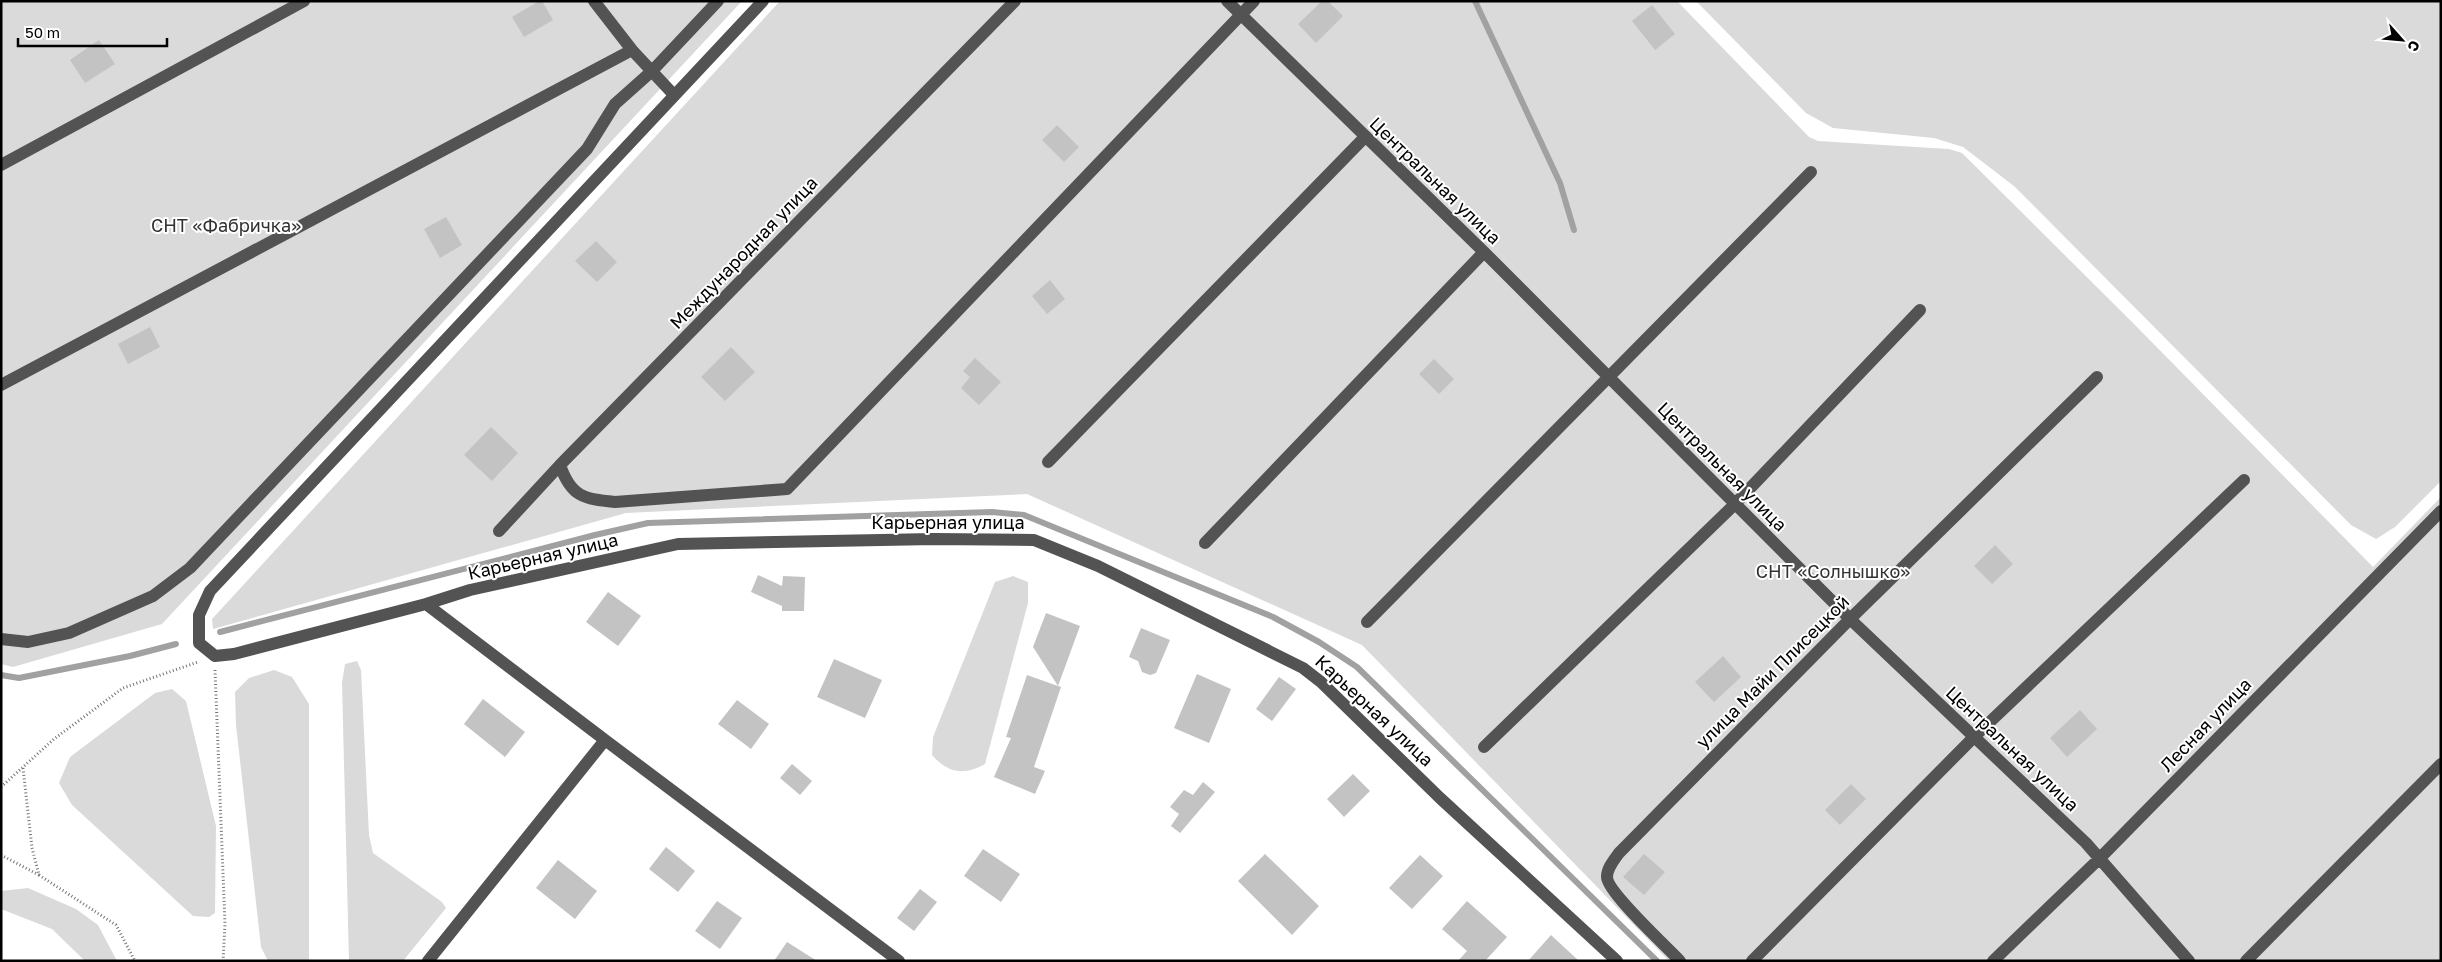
<svg xmlns="http://www.w3.org/2000/svg" width="2442" height="962" font-family="'Golos Text',sans-serif">
  <style>
    .green { fill: #dadada }
    .lines { fill: none; stroke-linecap: round; stroke-linejoin: round }
    .stream { stroke: #a1a1a1; stroke-width: 6 }
    .building { fill: #c3c3c3 }
    .path { stroke: #757575; stroke-width: 3; stroke-dasharray: 1 2.5; stroke-linecap: butt }
    .minor { stroke: #535353; stroke-width: 12 }
    .labels { text-anchor: middle; stroke-width: 4; stroke-linejoin: round; paint-order: stroke }
    .street-label { font-size: 18px; fill: #000; stroke: #fff }
    .park-label { font-size: 18px; fill: #313131; stroke: #fff }
  </style>
  <rect width="100%" height="100%" fill="#fff"/>
  <path class="green" d="M1 1H742L162 624 13 667 1 664Z
    M780 1H1677L1809 137 1818 141 1949 149 1962 153 2133 323 2373 567 2441 497V961H1669L1362 645 1027 494 626 513 213 629 212 619Z
    M1696 1H2441V481L2395 527 2376 539 2351 525 2014 186 1963 147 1934 138 1833 128 1806 113Z
    M1013 576 1028 582V603L985 764C963 776 948 773 932 755L933 737 995 582Z
    M357 661 361 670 369 835 373 853 442 902 446 908 403 961H349L342 683 345 664Z
    M274 670 292 677 309 704V961H268L261 947 236 725 235 692 249 678Z
    M172 689 186 701 216 826 215 913 209 917 193 916 72 805 59 783 70 757 155 693Z
    M28 888 76 909 98 925 117 961H85L52 929 1 909V891Z"/>
  <g class="lines">
    <path class="stream" d="M1475 1 1560 183 1574 230
      M220 632 595 535 648 523 992 512 1024 515 1273 617 1319 642 1357 667 1657 961
      M1 675 19 678 130 656 176 644"/>
  </g>
  <path class="building" d="M539 1H542L553 20 524 37 512 17Z
    M1322 1H1328L1343 16 1316 43 1298 24Z
    M1652 5 1675 34 1655 50 1632 21Z
    M99 40 115 64 85 83 70 60Z
    M1057 125 1079 147 1064 162 1042 140Z
    M446 217 462 245 440 258 424 229Z
    M596 241 617 262 597 282 575 261Z
    M1050 280 1065 299 1047 314 1032 296Z
    M150 327 160 347 128 364 118 344Z
    M731 347 755 372 725 401 701 377Z
    M975 358 1001 382 979 405 961 388 970 377 963 371Z
    M1434 359 1454 379 1439 394 1419 374Z
    M491 427 518 453 492 481 464 455Z
    M1995 545 2013 564 1992 584 1974 566Z
    M758 575 782 586 783 576 805 577 804 611H782V606L751 592Z
    M608 592 641 616 618 646 586 622Z
    M1046 613 1080 626 1058 686 1061 687 1034 767 1045 771 1035 794 994 777 1011 738 1006 737 1027 675 1058 686 1033 647Z
    M1141 628 1170 640 1156 673 1150 675 1142 672 1138 661 1129 657Z
    M1723 656 1741 677 1714 702 1695 682Z
    M834 659 882 680 865 718 817 697Z
    M1197 674 1231 689 1209 743 1174 728Z
    M1279 677 1296 689 1272 721 1256 709Z
    M483 699 525 732 505 757 464 724Z
    M737 700 769 724 751 749 718 724Z
    M2080 710 2097 729 2067 757 2050 738Z
    M792 764 812 781 800 795 780 778Z
    M1353 774 1370 791 1344 817 1327 799Z
    M1203 782 1215 792 1180 833 1171 826 1179 814 1170 807 1184 790 1193 795Z
    M1851 784 1866 799 1840 825 1825 810Z
    M666 847 695 871 678 892 649 869Z
    M983 849 1020 874 1001 902 964 876Z
    M1265 854 1319 906 1292 935 1238 881Z
    M1644 854 1665 872 1644 895 1623 877Z
    M1420 855 1443 876 1412 909 1389 888Z
    M558 860 597 891 575 919 536 888Z
    M920 889 937 902 914 931 897 918Z
    M717 901 742 918 720 949 695 931Z
    M1467 901 1507 937 1485 961H1458L1467 951 1442 929Z
    M1551 935 1579 961H1528Z
    M787 942 817 961H774Z"/>
  <g class="lines">
    <path class="path" d="M215 670 225 924 223 961
      M23 768 32 848 39 875 116 925 135 961
      M1 787 54 739 123 688 198 662
      M1 855 39 875"/>
    <path class="minor" d="M594 1 632 50 674 95
      M763 1 210 591 199 615V643L215 656 234 654 426 604 470 590 678 544 934 539 1034 540 1098 566 1303 668 1321 682 1440 798 1617 961
      M1227 1 1484 252 1850 619 2086 843 2189 961
      M1 165 304 1
      M1 385 632 50
      M1048 462 1365 137
      M560 465C571 497 584 499 615 502L787 489 1254 1
      M499 531 560 465 1015 1
      M1205 543 1484 252
      M426 604 605 740 428 961
      M1367 622 1811 172
      M1 639 28 642 69 633 153 596 190 568 587 149 615 104 652 71 718 1
      M605 740 899 961
      M1484 747 1734 505 1920 310
      M1680 961C1667 947 1607 892 1607 877 1607 868 1614 860 1619 853L1850 619 2097 377
      M1752 961 1974 737 2244 480
      M1993 961 2099 859 2441 511
      M2246 961 2441 764"/>
  </g>
  <g class="labels">
    <g class="street-label">
      <text transform="translate(1435 181) rotate(44)" y="6">Центральная улица</text>
      <text transform="translate(744 253) rotate(-46)" y="6">Международная улица</text>
      <text transform="translate(1722 467) rotate(45)" y="6">Центральная улица</text>
      <text x="948" y="529">Карьерная улица</text>
      <text transform="translate(543 557) rotate(-13)" y="6">Карьерная улица</text>
      <text transform="translate(1773 672) rotate(-45)" y="6">улица Майи Плисецкой</text>
      <text transform="translate(1374 711) rotate(43)" y="6">Карьерная улица</text>
      <text transform="translate(2206 725) rotate(-46)" y="6">Лесная улица</text>
      <text transform="translate(2012 749) rotate(43)" y="6">Центральная улица</text>
    </g>
    <g class="park-label">
      <text x="226" y="232">СНТ «Фабричка»</text>
      <text x="1833" y="578">СНТ «Солнышко»</text>
    </g>
  </g>
  <rect width="2442" height="962" fill="none" stroke="#000000" stroke-width="5"/>
  <g transform="translate(2402 40) rotate(117)" stroke="#ffffff" stroke-width="4" paint-order="stroke">
  <path d="M0-4L9 19L0 12L-9 19Z" fill="#000000"/>
  <text y="-8" font-size="14" font-weight="bold" text-anchor="middle" fill="#000000">С</text>
  </g>
  <path d="M18 38v8h149v-8" fill="none" stroke="#000000" stroke-width="2.5"/>
  <text x="25" y="38" font-size="15" fill="#000000" stroke="#ffffff" stroke-width="4" paint-order="stroke">50 m</text>
</svg>
